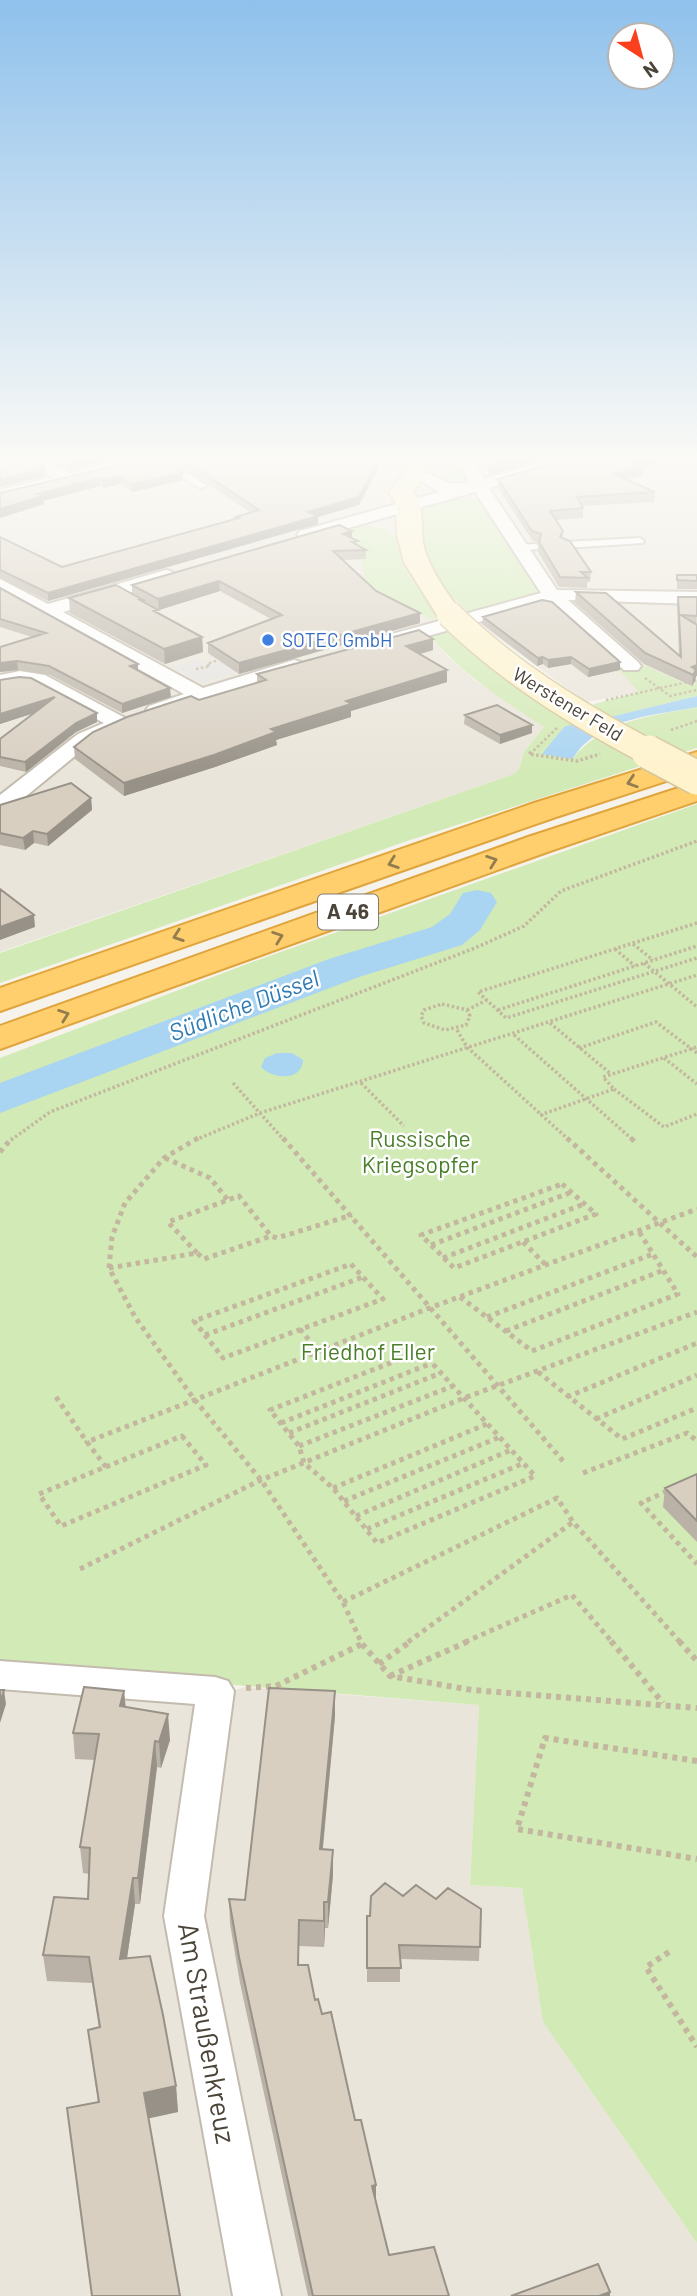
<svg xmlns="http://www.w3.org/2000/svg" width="697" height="2296" font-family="Barlow,sans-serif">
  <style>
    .residential { fill: #eae5da }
    .green { fill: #d2eab5 }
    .parking { fill: #e5e3e0 }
    .water { fill: #a9d4f2 }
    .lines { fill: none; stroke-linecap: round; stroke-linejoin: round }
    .river { fill: #a9d4f2; fill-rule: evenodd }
    .service-casing { stroke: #c2bbae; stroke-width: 4 }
    .minor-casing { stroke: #c2bbae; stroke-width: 4 }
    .secondary-casing { stroke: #d6c79b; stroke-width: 4 }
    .motorway-casing { stroke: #e0a43c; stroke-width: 4 }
    .path-far3 { stroke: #c4b79f; stroke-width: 2.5; stroke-dasharray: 2.5 2.5; stroke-linecap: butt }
    .path-far2 { stroke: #c4b79f; stroke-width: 3.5; stroke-dasharray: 2.5 2.5; stroke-linecap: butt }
    .path-far1 { stroke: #c4b79f; stroke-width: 5; stroke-dasharray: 4.5 4.5; stroke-linecap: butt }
    .path { stroke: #c4b79f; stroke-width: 6; stroke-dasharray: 5 5; stroke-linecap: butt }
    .service { fill: #fff; fill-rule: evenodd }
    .minor { fill: #fff; fill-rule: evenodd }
    .secondary { fill: #fff3cd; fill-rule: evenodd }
    .motorway { fill: #ffcf6e; fill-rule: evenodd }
    .secondary-bridge-far1-casing { stroke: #d6c79b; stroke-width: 28; stroke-linecap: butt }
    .secondary-bridge-casing { stroke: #d6c79b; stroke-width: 36; stroke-linecap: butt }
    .secondary-bridge-far1 { stroke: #fff3cd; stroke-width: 25 }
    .secondary-bridge { stroke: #fff3cd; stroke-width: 33 }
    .wall { fill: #bab2a6 }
    .shaded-wall { fill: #979187 }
    .building { fill: #d8cfc1; stroke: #979187; stroke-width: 2 }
    .oneway { stroke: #937c4e }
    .shop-dot { fill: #3f7fe0; stroke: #fff; stroke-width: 2.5 }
    .labels { text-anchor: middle; stroke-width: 5; stroke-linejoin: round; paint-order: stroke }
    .far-shop-label { font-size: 19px; fill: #366cbe; stroke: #fff; text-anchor: start }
    .far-street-label { font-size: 19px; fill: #4b4439; stroke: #fff }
    .shield { fill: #fff; stroke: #817c74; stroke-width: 2 }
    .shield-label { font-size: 21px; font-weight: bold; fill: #4b4439 }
    .park-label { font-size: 23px; fill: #4a7f2a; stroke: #fff }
    .water-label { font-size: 24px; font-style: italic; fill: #2e7ab2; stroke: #fff }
    .near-street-label { font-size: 28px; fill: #4b4439; stroke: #fff }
  </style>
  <rect width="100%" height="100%" fill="#f6f3ec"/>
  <path class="residential" d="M0 457H697V678L684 683 642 664 618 669 640 692 586 702 477 623 429 635 447 656 476 681 544 727 524 752 519 769 514 774 0 952Z
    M0 1684 202 1701 245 1687 479 1705 470 1885 522 1888 543 2022 697 2243V2296H0Z"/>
  <path class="green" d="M447 457H460L474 481 453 484 439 479Z
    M455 498 479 499 484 502 538 588 535 593 469 612C431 579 424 564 419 513L426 506Z
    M361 525 382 528 395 537 400 560 407 574 439 617 431 619 417 612 369 597 359 551 340 529Z
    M449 630 495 672 575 723 572 759C606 719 649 717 697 707V748L410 840 0 983V953L514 774 519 769 524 752 544 727C502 700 462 674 429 635Z
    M642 664 684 683 697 681V696L606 718 592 708 594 704 639 692 617 668Z
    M697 804V2243L543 2022 522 1888 470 1885 479 1705 0 1666V1102L357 969 443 942 459 935 487 901 477 900 451 928 0 1095V1058L247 964Z"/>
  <path class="parking" d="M196 659 207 666 221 662 237 672 202 683 172 667Z"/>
  <path class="water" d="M697 696V707C662 714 614 717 587 742 581 746 577 753 572 759L542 754 564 727 600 715 606 718Z
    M277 1053H292L303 1060C302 1082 272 1079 261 1067L265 1058Z"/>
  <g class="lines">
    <path class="river" d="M477 890 491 893 497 902 480 930 462 945 359 977 0 1113V1083L329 959 432 927 450 914 463 893Z"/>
    <defs>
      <path id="service" d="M166 463H172L207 486 200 488 166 467Z
        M640 538 644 541 643 543 565 548 561 545 565 542Z
        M535 544 538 545V549L520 551 516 548 520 545Z"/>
      <path id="minor" d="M19 457H39L70 473 136 457H164L162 460 0 500V490L53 477Z
        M457 457H473L484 479 561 457H587L585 460 489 488 557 590 697 592V604L568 600 638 662 641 666 638 670H624L548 603 391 646H377L374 642 377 638 541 593 475 492 306 540 297 535 300 531 439 492 417 478 419 474H431L448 483H469Z
        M166 570 173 572 175 576 173 580 63 612 203 688 294 660 301 662 304 666 301 670 163 714H149L146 710 149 706 184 694 0 593V579L48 604Z
        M20 671 45 675 127 719 130 723 127 727 115 728 112 733 92 742 8 811 0 813V795L78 734 104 723 33 685 20 683 0 687V675Z
        M0 1661 215 1677 228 1681 234 1691 204 1916 281 2296H233L164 1916 195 1704 0 1689Z"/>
      <path id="secondary" d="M414 457H436L413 492C426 507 419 533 425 551 433 575 448 594 462 614L458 620 449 622 440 620 404 562 397 535 396 502 389 493Z"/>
      <path id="motorway" d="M697 752V771L556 817 0 1011V988L534 803Z
        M697 782V801L550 851 0 1049V1026L528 837Z"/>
    </defs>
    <use href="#service" class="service-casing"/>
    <use href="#minor" class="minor-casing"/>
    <use href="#secondary" class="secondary-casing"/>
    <use href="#motorway" class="motorway-casing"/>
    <path class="path-far3" d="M196 669 210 666 207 664 218 660
      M645 678 670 696 697 690
      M606 700 697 680
      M671 730 697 721
      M530 754 557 728"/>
    <path class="path-far2" d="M531 752 529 754 577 761 600 754
      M697 923 478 992 506 1018 697 958
      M633 944 653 960
      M615 949 635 966
      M644 963 697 1007
      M442 1004 467 1010 470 1016 466 1025 445 1030 424 1023 421 1016 424 1010Z
      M467 1010 487 1000
      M498 1010 697 946
      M550 1023 611 1074
      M457 1030 467 1047 569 1140
      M514 1035 633 1140
      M579 1048 656 1022 697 1053
      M664 1058 697 1084
      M233 1083 284 1140
      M361 1083 404 1126
      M614 1089 664 1127 697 1114
      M540 1115 614 1089 603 1077 697 1047
      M11 1140 50 1112 475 948 524 926 561 891 697 841
      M195 1140 260 1113 697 975"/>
    <path class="path-far1" d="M198 1138 164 1158 125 1203 112 1237 109 1268 135 1317 194 1399 261 1480 343 1602 361 1642
      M283 1138 563 1461
      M567 1138 697 1257
      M631 1138 635 1142
      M0 1152 12 1138
      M165 1158 210 1178 228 1200
      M562 1184 596 1214 454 1268 421 1235Z
      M523 1242 546 1265
      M431 1245 572 1192
      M197 1253 168 1222 239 1196 271 1236
      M443 1258 584 1204
      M351 1264 383 1299 223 1358 194 1321Z
      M109 1268 197 1253 204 1259 271 1236 277 1238 352 1215
      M460 1297 532 1351 678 1294 638 1230
      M487 1317 653 1254
      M300 1329 318 1351
      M506 1331 664 1270
      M205 1335 363 1277
      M421 1351 535 1476 377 1543 333 1488 304 1463 299 1446 270 1410Z
      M538 1372 622 1439 697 1408
      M56 1397 87 1442
      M567 1397 697 1343
      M596 1419 697 1375
      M281 1423 432 1363
      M289 1433 441 1373
      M182 1436 206 1465 61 1526 39 1494Z
      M299 1446 453 1386
      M106 1467 87 1442 432 1307 697 1209
      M583 1473 687 1433 697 1441
      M333 1488 487 1424
      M667 1491 641 1503 697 1564
      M344 1501 500 1437
      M356 1516 511 1450
      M367 1529 524 1463
      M80 1569 261 1480 464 1398 697 1312
      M343 1602 557 1498 573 1522 680 1642
      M408 1642 573 1522
      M465 1642 572 1595 612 1642"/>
    <path class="path" d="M611 1641 663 1703
      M679 1641 697 1661
      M362 1644 390 1676 472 1690 697 1708
      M379 1664 411 1641
      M390 1676 469 1641
      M246 1688 276 1686 362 1644 361 1641
      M697 1761 545 1738 517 1829 697 1859
      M669 1952 646 1967 697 2047"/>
    <use href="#service" class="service"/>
    <use href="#minor" class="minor"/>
    <use href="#secondary" class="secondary"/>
    <use href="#motorway" class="motorway"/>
    <defs>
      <path id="secondary-bridge-far1" d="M449 614C509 673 578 715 652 754"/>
      <path id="secondary-bridge" d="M648 752 697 778"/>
    </defs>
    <use href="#secondary-bridge-far1" class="secondary-bridge-far1-casing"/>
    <use href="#secondary-bridge" class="secondary-bridge-casing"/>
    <use href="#secondary-bridge-far1" class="secondary-bridge-far1"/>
    <use href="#secondary-bridge" class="secondary-bridge"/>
  </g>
  <path class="wall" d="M45 457H125L70 470Z
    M153 457 183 480 132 492 120 484 103 488 100 486 43 501 44 504 0 518Z
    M168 457H384L359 505 318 517V524L48 601 0 578V537L62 567 236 519V517L251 513Z
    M478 457H552L490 475Z
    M574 457H679L643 468 642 475 626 480 655 492 654 502 582 506 583 508V518L556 520 563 531V538L591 572 590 582H587V588L559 587 538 552 539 543 532 540 498 488V479Z
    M352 538 358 545 366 550V559L343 560 376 591 420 613V623L239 674 208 653V643L271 619 220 591 159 610 143 601 158 613 202 637 203 652 165 664 70 613 69 598 132 594V585Z
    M677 575H697V589H677Z
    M0 588 138 664V671L171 697 122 713 50 675 18 670 0 672 32 637 0 627Z
    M576 592 679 656 677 606 678 597H697L696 676 695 681 692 686 644 664 575 603Z
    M483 617 620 662V670L588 677 571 664 548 668 543 664 537 666 482 624Z
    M433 639V650L420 654 447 682 351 711V717L276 740 277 745 215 767 124 796 75 759 74 747 199 700 257 682V674Z
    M0 680 97 722 76 732 26 772 0 766V739L34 713 0 724Z
    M465 715 532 725V733L500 744 464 724Z
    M91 798 92 810 48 846 34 843 25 850 0 845V805Z
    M697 1474V1542L663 1507 665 1488Z
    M124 1691 126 1707 170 1740 161 1768 157 1767 140 1904H135L127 1958 176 2086 178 2112 148 2118 98 2102 88 2030 99 2028 92 1983 47 1981 43 1955 88 1899 89 1874 83 1873 80 1847 95 1760 75 1759 73 1733Z
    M335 1691V1716L323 1849 333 1875 328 1928H325L324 1947 299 1946V1965L315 2000 376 2185V2202L389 2255 449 2296H308L240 1983 230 1924 229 1899 245 1900Z
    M403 1896 436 1899 481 1909 479 1961 400 1959V1982H367V1916H370Z"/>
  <path class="shaded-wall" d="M93 457H125L70 470V462Z
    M380 457H384L359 505 318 517V524L48 601V593L308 512Z
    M520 457H552L490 475V465Z
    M648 457H679L643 468 642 475 613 484 614 474 632 462Z
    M45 468 46 476 0 487V479Z
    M183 473V480L132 492 131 484Z
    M119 476 120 484 103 488V480Z
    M99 478 100 486 43 501 44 504 0 518V509L38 494Z
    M352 531V541L343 534Z
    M219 581 220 591 159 610 158 599Z
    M420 613V623L239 674V663Z
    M202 637 203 652 165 664 164 649Z
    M433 639V650L406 658V646Z
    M543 657V664L537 666 538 658Z
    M571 657V664L548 668V660Z
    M17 661 18 670 0 672V663Z
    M620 662V670L588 677 589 669Z
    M138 664V673L130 666Z
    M697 665V676H696L695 681 692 686 693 675 692 667Z
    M447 670V682L351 711V717L276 740 277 745 215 767 124 796V783L346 701Z
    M170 688 171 697 122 713V704Z
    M55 697 56 706 0 724V714Z
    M97 713V722L76 732 26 772 25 762 76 723Z
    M532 725V733L500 744V735Z
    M91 798 92 810 48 846 47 834Z
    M33 831 34 843 25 850 23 838Z
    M34 915 35 927 0 940V927Z
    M4 1690 6 1704 0 1723V1703Z
    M124 1691 126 1717 120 1706Z
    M335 1691V1716L320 1875V1849Z
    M168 1714 170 1740 161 1768 159 1742Z
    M155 1741 157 1767 140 1904 138 1878Z
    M333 1850V1875L328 1928V1902Z
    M133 1878 135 1904 123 1985 120 1959Z
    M324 1902 325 1928 324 1947Z
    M176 2086 178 2112 146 2119 144 2093Z
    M376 2185V2211L372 2186Z
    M610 2292V2296H599Z"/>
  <path class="building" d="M0 457H26L45 468 0 479Z
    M59 457H93L70 462Z
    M153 457H159L183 473 131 484 119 476 103 480 99 478 38 494 43 496 0 509V493Z
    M179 457H380L359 497 308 512 318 516 48 593 0 570V537L62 567 239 518 236 517 259 510Z
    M484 457H520L490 465Z
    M574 457H648L632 462 643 466 614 474 655 492 577 497 583 508 550 511 563 531 560 537 570 541 591 572H581L588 578 560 577 539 542 541 534 532 531 498 479Z
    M339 525 352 531 343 534 358 541 352 542 366 550 333 551 376 591 420 613 239 663 208 643 282 615 219 581 158 599 132 585Z
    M677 575H697V581L677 580Z
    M116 585 143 600H140L158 610 154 611 202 637 164 649 69 598Z
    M0 588 138 664 130 666 170 688 122 704 49 666 17 661 0 663V647L46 633 0 619Z
    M576 592 606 593 681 657 679 614 697 625V665L692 667 696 670 693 675 645 653Z
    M678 597H697V616L681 615 679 614V615Z
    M542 600 552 602 620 662 589 669 571 657 548 660 543 657 538 658 483 617Z
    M419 630 433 639 406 646 447 670 346 701 351 704 271 729 276 732 214 755 124 783 74 747 93 732 127 717 191 696 199 700 266 680 257 674 261 673Z
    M19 677 31 678 97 713 76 723 25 762 0 757V739L55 697 0 714V680Z
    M497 705 532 725 500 735 465 715Z
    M71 783 91 798 47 834 33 831 23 838 0 833V805Z
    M0 889 34 915 0 927Z
    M697 1474V1521L665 1488Z
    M84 1687 124 1691 120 1706 168 1714 159 1742 155 1741 138 1878H133L120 1959 150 1956 163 2015 176 2086 144 2093 180 2296H92L67 2108 99 2102 88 2030 100 2027 89 1957 43 1955 54 1897 88 1899 90 1848 80 1847 99 1734 73 1733Z
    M269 1688 335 1691 320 1849 333 1850 328 1902H324V1921L299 1920 298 1965H308L315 2000 318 1999 322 2014 331 2012 355 2120H361L376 2185 372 2186 389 2255 434 2247 449 2296H313L239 1957 229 1899 245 1900Z
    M0 1690H4L0 1703Z
    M385 1883 403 1896 416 1885 436 1899 448 1888 481 1909 480 1947 399 1945 401 1968H367V1916H370L371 1896Z
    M598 2264 610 2292 599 2296H511Z"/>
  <defs><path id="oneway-chevron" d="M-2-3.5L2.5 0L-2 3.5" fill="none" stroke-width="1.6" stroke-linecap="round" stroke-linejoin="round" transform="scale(1.75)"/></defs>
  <g class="oneway">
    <use href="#oneway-chevron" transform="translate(632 782) rotate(162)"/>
    <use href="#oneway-chevron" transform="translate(492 861) rotate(-20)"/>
    <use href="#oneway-chevron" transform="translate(393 863) rotate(161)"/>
    <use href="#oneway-chevron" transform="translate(178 936) rotate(161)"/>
    <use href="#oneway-chevron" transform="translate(278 937) rotate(-20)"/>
    <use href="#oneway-chevron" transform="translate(64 1015) rotate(-20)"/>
  </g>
  <linearGradient id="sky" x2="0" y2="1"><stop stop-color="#8fc1ec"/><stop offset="0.59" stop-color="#fbfaf6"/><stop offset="1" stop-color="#fbfaf6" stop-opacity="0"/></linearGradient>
  <rect width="697" height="778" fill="url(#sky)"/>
  <circle class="shop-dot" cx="268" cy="640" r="7"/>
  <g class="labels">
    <g class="far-shop-label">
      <text x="282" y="647">SOTEC GmbH</text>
    </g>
    <g class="far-street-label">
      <text transform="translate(568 704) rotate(31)" y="7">Werstener Feld</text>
    </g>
    <rect class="shield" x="318" y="894.5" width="60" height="35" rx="5"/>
    <g class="shield-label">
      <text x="348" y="919">A 46</text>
    </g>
    <g class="park-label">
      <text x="420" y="1147">Russische<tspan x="420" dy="26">Kriegsopfer</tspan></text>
      <text x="368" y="1360">Friedhof Eller</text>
    </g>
    <g class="water-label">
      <text transform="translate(244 1006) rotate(-21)" y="8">Südliche Düssel</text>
    </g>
    <g class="near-street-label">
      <text transform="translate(207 2033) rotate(80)" y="10">Am Straußenkreuz</text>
    </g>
  </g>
  <g transform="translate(641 56) rotate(144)"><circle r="33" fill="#ffffff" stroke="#b7b4b0" stroke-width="2"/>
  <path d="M0-5L12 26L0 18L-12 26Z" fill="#fc3f1d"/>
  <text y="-10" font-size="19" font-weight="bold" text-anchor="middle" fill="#4b4439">N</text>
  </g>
</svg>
